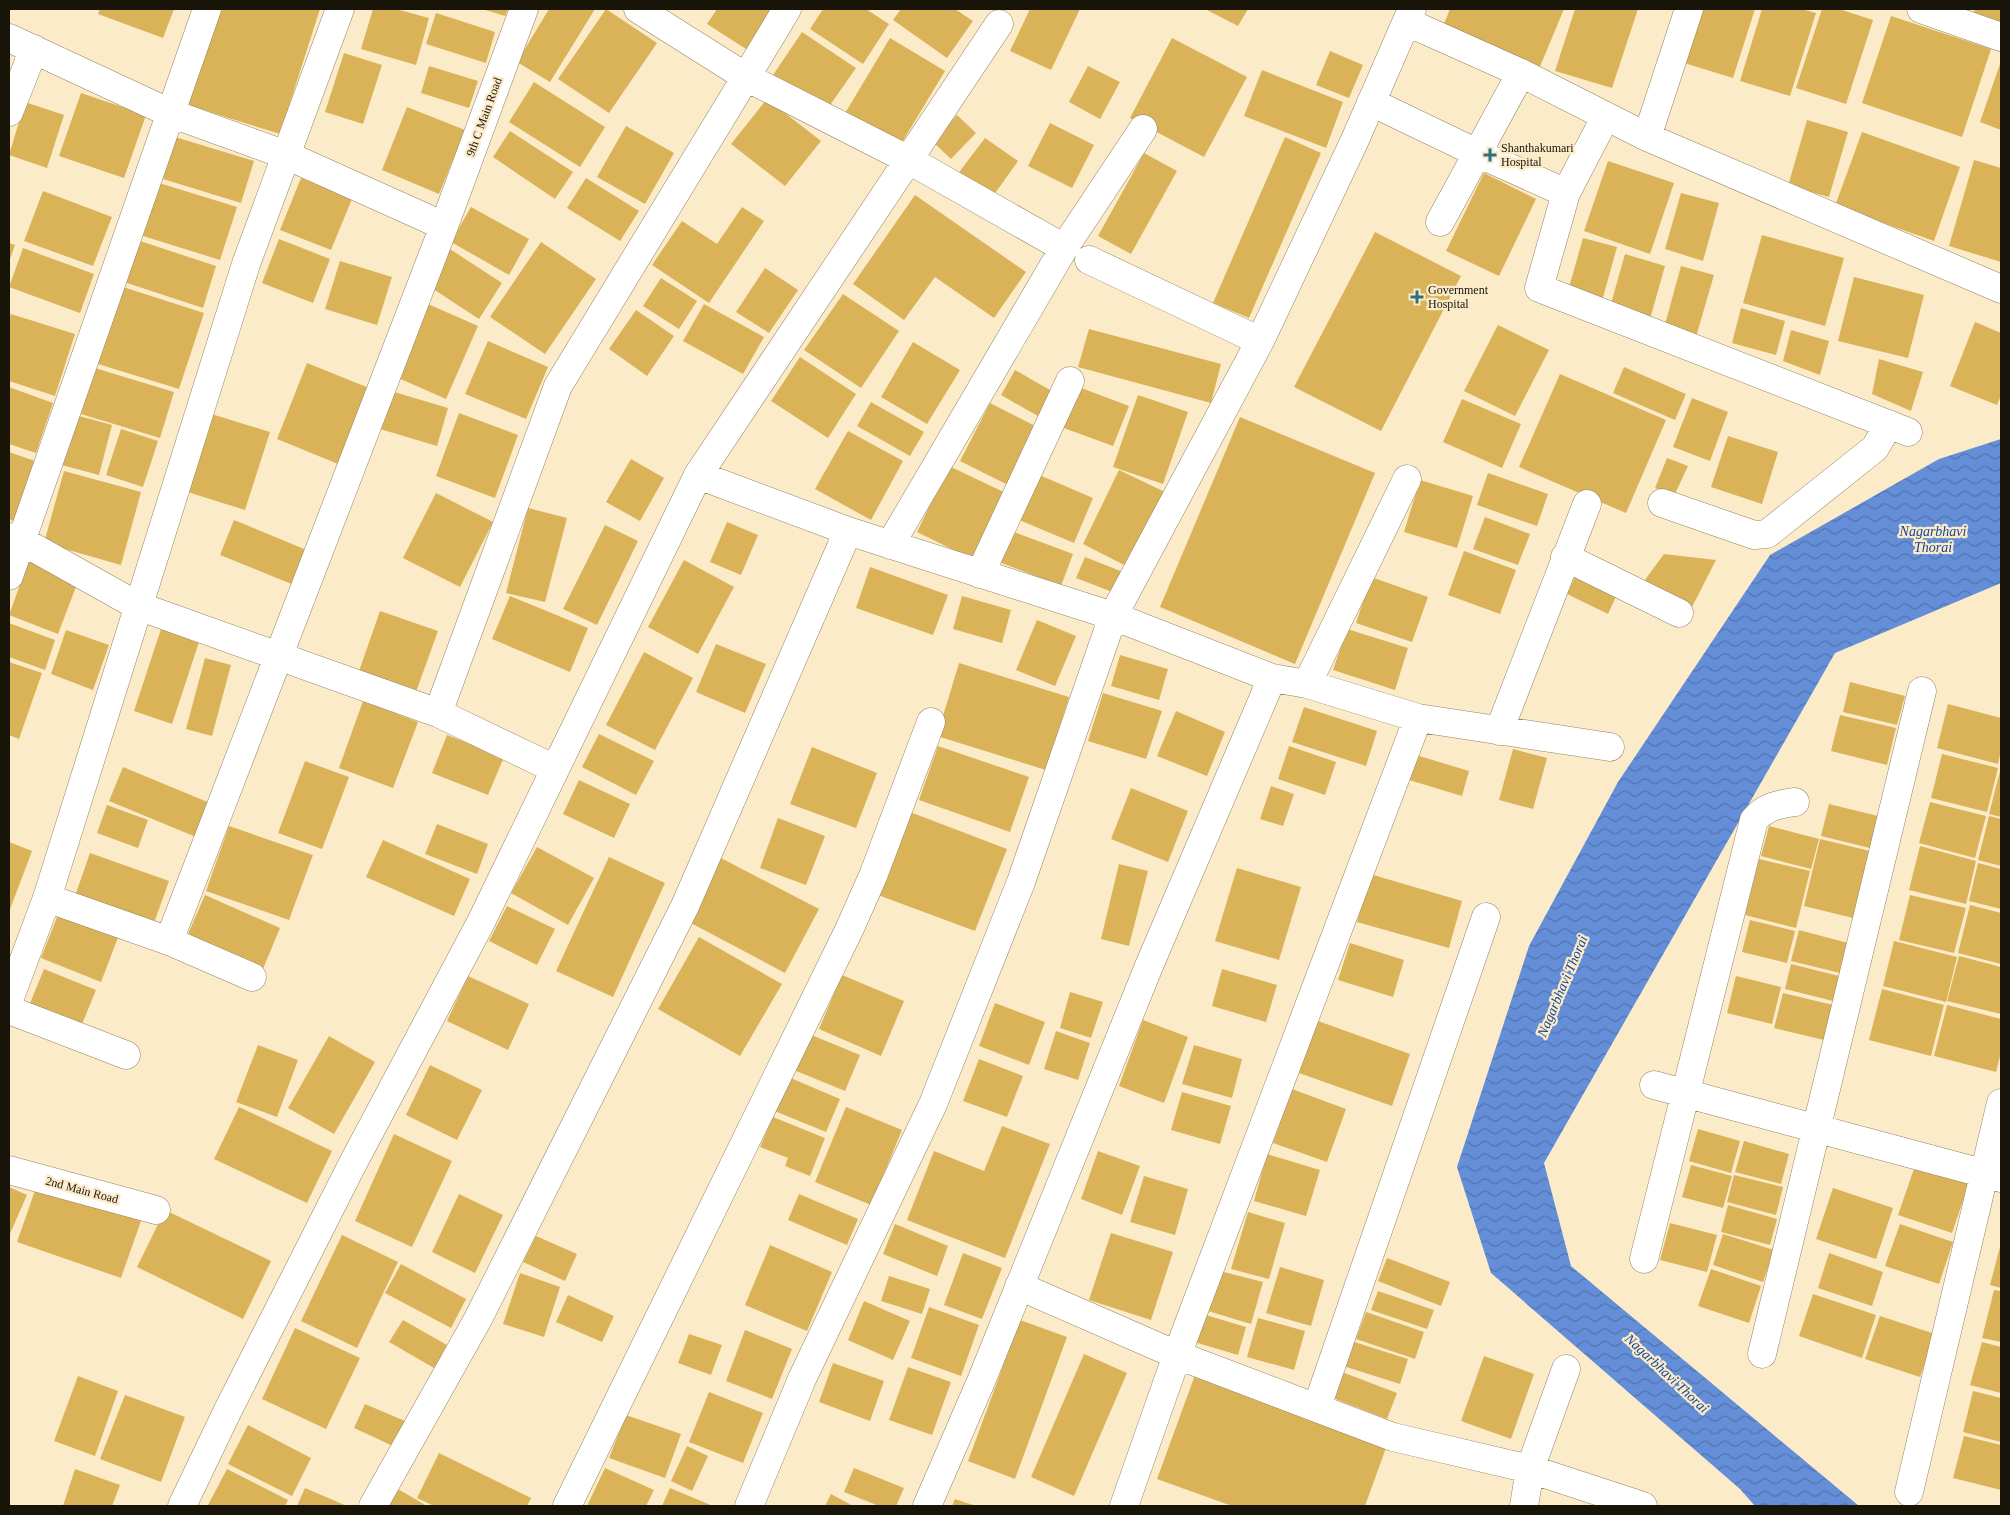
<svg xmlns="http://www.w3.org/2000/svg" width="2010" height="1515" font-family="'Times New Roman',serif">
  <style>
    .water { fill: url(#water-waves) }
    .building { fill: #dab358 }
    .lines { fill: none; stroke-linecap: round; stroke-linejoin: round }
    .minor-casing { stroke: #928465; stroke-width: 29 }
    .tertiary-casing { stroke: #928465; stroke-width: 29 }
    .minor { stroke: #fff; stroke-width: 28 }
    .tertiary { stroke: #fff; stroke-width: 28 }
    .poi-dot { fill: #2b727e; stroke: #fbebc9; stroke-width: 2 }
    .labels { text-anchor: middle; stroke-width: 4.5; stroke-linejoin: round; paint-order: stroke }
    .street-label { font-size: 12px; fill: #191408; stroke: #fbebc9 }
    .poi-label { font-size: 12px; fill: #191408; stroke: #fbebc9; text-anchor: start }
    .water-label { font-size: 14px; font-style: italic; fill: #13469b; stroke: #fbebc9 }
  </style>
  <defs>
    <pattern id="water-waves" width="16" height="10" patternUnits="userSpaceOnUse" patternTransform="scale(1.25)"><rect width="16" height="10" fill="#648fd8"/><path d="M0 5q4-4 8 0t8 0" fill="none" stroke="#5274ad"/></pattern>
  </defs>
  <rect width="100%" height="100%" fill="#fbebc9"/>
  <path class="water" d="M2001 439V583L1835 653 1544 1163 1571 1266 1859 1506H1755L1740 1489 1491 1273 1457 1167 1529 946 1618 782 1770 555 1939 459Z"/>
  <path class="building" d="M100 9H174L163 38 98 14Z
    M214 9H320L280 134 184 104Z
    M373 9H396L429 18 416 65 361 49Z
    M482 9H508L505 16Z
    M549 9H595L550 82 517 62Z
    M606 9 657 43 609 113 558 79Z
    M717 9H771L746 49 707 24Z
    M823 9H866L889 24 863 64 810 29Z
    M901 9H955L973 21 947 58 893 20Z
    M1030 9H1080L1051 70 1010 51Z
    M1205 9H1248L1238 26Z
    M1450 9H1564L1539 69 1442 29Z
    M1575 9H1638L1612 88 1555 71Z
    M1698 9H1755L1733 78 1681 62Z
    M1762 9H1801L1816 13 1790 96 1740 81Z
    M1822 9H1839L1873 20 1846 104 1796 88Z
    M1975 9H2001V24L1973 15Z
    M436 13 495 32 486 63 426 44Z
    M1891 16 1991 49 1962 137 1862 103Z
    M802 32 856 68 826 111 773 75Z
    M890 38 945 71 898 149 844 115Z
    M1172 38 1247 77 1204 157 1130 118Z
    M1330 51 1363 65 1349 98 1316 85Z
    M344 53 382 65 363 124 325 112Z
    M2001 61V130L1980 122Z
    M429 66 478 81 469 108 421 93Z
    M1088 66 1120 82 1100 119 1069 102Z
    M1262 70 1343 102 1326 148 1244 116Z
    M534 82 605 127 580 167 509 122Z
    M81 93 146 115 124 178 59 156Z
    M767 99 821 141 785 186 731 144Z
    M25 102 64 115 47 168 9 155Z
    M407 107 465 130 439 194 382 170Z
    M957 115 976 133 951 159 933 142Z
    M1807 120 1848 132 1829 197 1788 186Z
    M1050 123 1094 145 1072 188 1028 166Z
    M626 126 674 153 645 204 597 177Z
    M510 131 573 172 555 199 493 157Z
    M1862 132 1960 167 1934 241 1835 206Z
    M175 137 254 161 241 203 163 179Z
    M1285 137 1321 153 1249 318 1213 303Z
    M985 138 1018 161 991 199 957 175Z
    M1144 153 1177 171 1131 254 1098 236Z
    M1974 160 2001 168V262L1949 246Z
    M1608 161 1674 183 1650 254 1584 231Z
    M1484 173 1536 199 1499 276 1446 251Z
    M301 178 352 199 331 250 280 230Z
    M586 178 639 211 620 241 567 208Z
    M156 182 237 207 220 260 140 235Z
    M43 191 112 217 93 266 24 241Z
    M1681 193 1719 203 1703 261 1665 249Z
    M915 195 1026 272 994 318 935 277 904 320 853 284Z
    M471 207 529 239 509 275 451 242Z
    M742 207 764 221 709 303 652 265 682 221 717 244Z
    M1375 232 1461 276 1381 431 1294 387Z
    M1762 235 1844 258 1825 326 1743 303Z
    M1583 238 1617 247 1602 301 1568 291Z
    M134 239 216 266 203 308 121 281Z
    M279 239 330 259 313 303 262 283Z
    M541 242 596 279 545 354 490 317Z
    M9 243 15 245 9 262Z
    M23 248 94 274 80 313 9 287Z
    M450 249 502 283 479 319 427 285Z
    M1625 254 1665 266 1650 319 1610 307Z
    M340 261 392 277 377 325 325 309Z
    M1681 266 1714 275 1696 337 1664 328Z
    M765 268 798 290 769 333 736 312Z
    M1854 277 1924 295 1908 358 1838 341Z
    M661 278 697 301 679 329 643 306Z
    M123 287 204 313 179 389 98 364Z
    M843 294 899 331 861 388 804 350Z
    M428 304 478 326 446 399 396 377Z
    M704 304 764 337 743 374 683 341Z
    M1741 308 1785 321 1776 355 1732 343Z
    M636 310 674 336 647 376 609 349Z
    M11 314 75 334 55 396 9 381V320Z
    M1975 322 2001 333V395L1997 405 1950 386Z
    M1498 325 1549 350 1515 416 1464 391Z
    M1089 329 1221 364 1211 403 1078 367Z
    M1791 330 1829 341 1820 375 1783 361Z
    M488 341 548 367 526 419 465 394Z
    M913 342 960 370 927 424 881 397Z
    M800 357 856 394 828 438 771 401Z
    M1879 359 1923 372 1911 411 1872 394Z
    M307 363 369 388 338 464 277 439Z
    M1624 367 1686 394 1675 420 1613 393Z
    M95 368 174 392 160 438 81 414Z
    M1015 370 1057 394 1043 419 1001 395Z
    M1560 374 1666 420 1626 513 1519 467Z
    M1076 386 1129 406 1113 446 1061 427Z
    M9 387 53 403 36 453 9 444Z
    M391 391 448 408 437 446 380 429Z
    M1138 395 1188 412 1163 484 1113 467Z
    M1692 398 1728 412 1710 461 1673 447Z
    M1462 399 1521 424 1502 468 1443 442Z
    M871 402 924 432 910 456 857 426Z
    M990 403 1041 429 1012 487 960 461Z
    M205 412 270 432 245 510 181 490Z
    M459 413 518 435 495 498 436 476Z
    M72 414 112 425 99 475 58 464Z
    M1240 417 1375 473 1295 664 1160 607Z
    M121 429 158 441 143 487 106 475Z
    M848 431 903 461 871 520 815 489Z
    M1728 436 1778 452 1762 504 1711 487Z
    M9 452 35 461 14 521 9 519Z
    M1667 458 1688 466 1674 496 1655 488Z
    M631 459 664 478 640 521 606 502Z
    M949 466 1010 495 978 562 917 532Z
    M1119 470 1167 493 1130 568 1083 544Z
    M64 471 141 492 121 565 44 543Z
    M1488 473 1548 494 1537 526 1477 505Z
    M1037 474 1093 498 1074 543 1017 519Z
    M1420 480 1473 496 1457 548 1404 532Z
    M436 493 493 522 460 587 403 558Z
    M528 508 567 518 545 602 506 593Z
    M1485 517 1530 534 1518 565 1473 549Z
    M234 520 309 551 294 585 220 555Z
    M727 522 758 535 741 575 710 562Z
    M605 525 638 541 597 625 563 609Z
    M1011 531 1073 554 1061 586 999 562Z
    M1464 551 1516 570 1500 614 1448 595Z
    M1664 554 1716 560 1692 607 1642 584Z
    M1085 557 1123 572 1115 593 1076 578Z
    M29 560 79 579 58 634 9 615Z
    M684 560 734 587 698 654 648 627Z
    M870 567 948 595 933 635 856 608Z
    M1578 571 1619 590 1608 614 1567 594Z
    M1371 577 1428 597 1412 642 1356 623Z
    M510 596 588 628 570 672 492 639Z
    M962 596 1011 610 1002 643 953 629Z
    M380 611 438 631 416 692 359 671Z
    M1037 620 1076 636 1055 686 1016 670Z
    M9 623 55 640 45 670 9 657Z
    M162 626 200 639 172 724 134 711Z
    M1347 629 1408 648 1395 690 1333 670Z
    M66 630 109 645 93 690 51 674Z
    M716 644 766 664 745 713 696 692Z
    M644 652 693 678 655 750 606 725Z
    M1120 655 1168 669 1159 700 1111 686Z
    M205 658 231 665 212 736 186 729Z
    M9 662 42 673 19 739 9 735Z
    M959 663 1069 697 1046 770 937 736Z
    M1850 682 1905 696 1897 725 1843 712Z
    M1103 693 1162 711 1146 759 1088 741Z
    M363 701 418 722 393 788 339 768Z
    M1948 704 2001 718V750L1998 764 1937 748Z
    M1304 707 1377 731 1366 766 1292 742Z
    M1176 711 1225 732 1207 776 1157 756Z
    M1840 715 1896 728 1887 765 1831 751Z
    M599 734 654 761 636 795 582 767Z
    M447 735 504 757 488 795 432 773Z
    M938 746 1029 777 1010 832 919 800Z
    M1289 746 1336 762 1325 795 1278 779Z
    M812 747 877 773 856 828 790 804Z
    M1513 749 1547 758 1533 809 1499 800Z
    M1942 754 1998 768 1987 812 1931 798Z
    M1416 755 1469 771 1462 796 1409 780Z
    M305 761 349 777 322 849 278 833Z
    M123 767 210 803 196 837 109 801Z
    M2001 767V817L1989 814Z
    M579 780 630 804 614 838 563 814Z
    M1271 786 1294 794 1283 826 1260 819Z
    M1131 788 1188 811 1168 862 1111 839Z
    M1930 802 1986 816 1975 858 1919 843Z
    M1829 804 1878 816 1870 848 1821 836Z
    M107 805 148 820 138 848 97 833Z
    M910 812 1007 849 975 931 878 895Z
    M1989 816 2001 819V866L1978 860Z
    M778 818 825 836 806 885 760 868Z
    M437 824 488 844 477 874 425 854Z
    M229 826 313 855 289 920 206 891Z
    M1769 826 1819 839 1811 869 1761 856Z
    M1820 839 1870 851 1853 918 1804 906Z
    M383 840 470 879 454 916 366 877Z
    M9 842 32 851 9 912Z
    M1920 846 1976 861 1966 904 1909 890Z
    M537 847 594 878 568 925 511 893Z
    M90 853 169 881 154 923 75 896Z
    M609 857 665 883 613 997 556 971Z
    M721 858 819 909 785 973 687 921Z
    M1759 859 1810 871 1796 928 1745 915Z
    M1978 863 2001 869V909L1969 901Z
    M1119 864 1148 871 1129 946 1101 939Z
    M1237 868 1301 887 1279 960 1215 941Z
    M1370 874 1462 901 1449 948 1357 922Z
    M205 895 280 928 260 976 184 943Z
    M1910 895 1966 908 1954 953 1899 940Z
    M1970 905 2001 913V964L1958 953Z
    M507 906 555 929 537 965 489 941Z
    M59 912 119 935 101 982 41 958Z
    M1750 920 1795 931 1787 963 1742 952Z
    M1799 930 1848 943 1840 973 1791 961Z
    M699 937 782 984 740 1056 658 1009Z
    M1894 941 1957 957 1946 1002 1883 986Z
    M1350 943 1404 960 1393 997 1338 980Z
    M1959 956 2001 967V1014L1947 1001Z
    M1791 964 1839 976 1833 1001 1785 989Z
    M44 969 96 990 78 1034 26 1013Z
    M1222 969 1277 985 1266 1022 1212 1006Z
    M842 975 904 1001 881 1056 819 1029Z
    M468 976 529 1004 508 1050 447 1021Z
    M1736 976 1781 987 1772 1024 1727 1013Z
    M1882 989 1944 1005 1931 1056 1869 1040Z
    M1070 992 1103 1002 1091 1038 1060 1028Z
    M1783 993 1833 1005 1824 1040 1774 1028Z
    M995 1003 1045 1022 1029 1065 979 1046Z
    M1947 1005 2001 1019V1052L1996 1072 1934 1056Z
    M1143 1020 1188 1037 1164 1103 1119 1086Z
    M1318 1021 1410 1054 1392 1106 1299 1073Z
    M1056 1031 1090 1043 1078 1080 1044 1069Z
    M809 1034 860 1055 845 1091 794 1070Z
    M329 1036 375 1062 334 1134 288 1108Z
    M258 1045 298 1060 277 1117 236 1102Z
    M1194 1045 1242 1059 1232 1098 1182 1084Z
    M979 1059 1023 1076 1007 1117 963 1101Z
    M430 1065 482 1090 457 1140 406 1115Z
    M786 1076 840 1099 826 1132 772 1110Z
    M1292 1089 1346 1109 1327 1162 1273 1143Z
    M1182 1092 1231 1106 1220 1144 1171 1130Z
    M239 1107 332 1151 307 1203 214 1159Z
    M846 1107 902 1130 871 1205 815 1182Z
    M773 1117 825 1138 810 1176 785 1166 788 1158 760 1147Z
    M1002 1126 1050 1144 1005 1258 907 1220 934 1151 984 1171Z
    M1698 1129 1740 1141 1731 1173 1689 1161Z
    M394 1134 452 1161 412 1247 355 1221Z
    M1744 1141 1789 1154 1781 1184 1735 1172Z
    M1098 1151 1140 1166 1122 1215 1081 1199Z
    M1267 1154 1320 1170 1306 1216 1254 1201Z
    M1691 1165 1732 1176 1723 1208 1682 1197Z
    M1915 1166 1969 1183 1952 1233 1898 1215Z
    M1734 1175 1783 1187 1776 1215 1727 1202Z
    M1144 1176 1188 1189 1175 1235 1130 1222Z
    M38 1182 142 1218 121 1278 17 1242Z
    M9 1187 27 1195 9 1236Z
    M1833 1188 1893 1208 1876 1259 1816 1239Z
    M459 1194 503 1215 475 1273 432 1252Z
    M799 1194 858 1219 847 1245 788 1220Z
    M1728 1205 1777 1219 1770 1245 1721 1232Z
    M165 1210 271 1261 243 1319 137 1267Z
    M1248 1212 1285 1223 1269 1279 1231 1269Z
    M1670 1223 1717 1235 1707 1272 1660 1260Z
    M895 1224 948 1246 937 1276 883 1254Z
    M1900 1224 1953 1242 1939 1284 1885 1266Z
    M1111 1233 1173 1252 1151 1320 1089 1300Z
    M1723 1234 1774 1250 1763 1282 1713 1265Z
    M342 1235 398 1262 357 1348 301 1321Z
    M536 1236 577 1254 565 1281 523 1262Z
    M2001 1243V1288L1990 1285Z
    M770 1245 832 1272 807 1331 745 1305Z
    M963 1253 1002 1268 982 1319 944 1305Z
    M1829 1253 1883 1272 1872 1306 1818 1288Z
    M1387 1258 1450 1282 1441 1306 1378 1281Z
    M401 1264 466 1299 451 1328 385 1293Z
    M1280 1267 1324 1280 1311 1326 1266 1313Z
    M1711 1269 1761 1286 1749 1323 1698 1306Z
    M1220 1271 1263 1282 1251 1324 1208 1311Z
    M520 1273 560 1287 544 1337 503 1324Z
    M889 1276 930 1289 922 1314 881 1301Z
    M1994 1290 2001 1291V1342L1982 1338Z
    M1378 1291 1434 1310 1427 1329 1371 1310Z
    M1813 1294 1876 1315 1862 1358 1799 1336Z
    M568 1295 614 1316 602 1342 556 1322Z
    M864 1301 910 1321 893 1360 848 1340Z
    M929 1307 979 1325 961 1376 911 1358Z
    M1366 1312 1424 1332 1415 1359 1356 1339Z
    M1199 1313 1246 1327 1238 1355 1191 1341Z
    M1880 1316 1935 1334 1920 1377 1865 1359Z
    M1258 1318 1305 1331 1294 1370 1247 1357Z
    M403 1320 447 1345 434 1368 389 1342Z
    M1020 1320 1067 1337 1015 1479 968 1461Z
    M295 1328 360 1358 326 1429 262 1399Z
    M745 1330 792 1349 772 1399 726 1381Z
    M689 1334 722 1345 711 1375 678 1363Z
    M1348 1340 1408 1359 1400 1384 1340 1365Z
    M1982 1342 2001 1347V1393L1970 1385Z
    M1084 1354 1127 1373 1074 1496 1031 1477Z
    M1484 1356 1534 1374 1511 1439 1461 1421Z
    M833 1363 884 1381 870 1421 819 1402Z
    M908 1367 951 1382 932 1435 889 1420Z
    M1334 1369 1397 1393 1387 1419 1325 1395Z
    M1195 1375 1387 1445 1365 1506H1232L1157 1479Z
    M78 1376 118 1391 95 1456 54 1441Z
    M1973 1391 2001 1398V1442L1963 1432Z
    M709 1392 763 1413 743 1463 689 1442Z
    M125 1395 185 1417 161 1482 100 1459Z
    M365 1404 405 1421 393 1446 354 1428Z
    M626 1415 681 1434 665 1478 609 1458Z
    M248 1425 311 1458 292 1496 228 1464Z
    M1964 1436 2001 1445V1490L1953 1478Z
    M687 1446 708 1456 692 1491 671 1481Z
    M439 1453 531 1498 527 1506H434L417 1498Z
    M605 1468 654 1490 646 1506H587Z
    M854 1468 904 1488 896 1506H879L844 1492Z
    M75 1469 120 1485 112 1506H63Z
    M227 1469 288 1500 285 1506 208 1505Z
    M305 1488 347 1506H297Z
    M670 1488 713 1506H662Z
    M398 1489 427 1506H388Z
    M831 1494 853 1506H825Z
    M955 1499 976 1506H952Z"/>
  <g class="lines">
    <defs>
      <path id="minor" d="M787 9 746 77 909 160 1064 248
        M1921 9 2001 37
        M1407 22 1521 73 1647 137 2001 289
        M9 38 170 113 286 155 444 226
        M1371 102 1477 153 1566 193
        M9 112 34 49
        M1606 116 1566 193 1539 288 1908 432
        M1647 137 1689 9
        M1440 222 1521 73
        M1089 260 1260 341
        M698 475 848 531 1113 616 1272 678 1307 684 1418 718 1610 747
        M1662 503 1754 535 1767 534 1875 448 1889 424
        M9 537 22 541 138 606 438 713 558 386 746 77 638 9
        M890 545 1064 248 1143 129
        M1565 557 1679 613
        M980 574 1070 381
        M9 576 207 9
        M1307 684 1407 479
        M438 713 555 769
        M1499 731 1587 504
        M47 898 169 941 444 226 524 9
        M169 941 252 977
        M9 1010 126 1055
        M1654 1085 2001 1178
        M9 1170 156 1210
        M1644 1259 1754 820C1765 807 1778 804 1795 802
        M1019 1286 1177 1355 1393 1437 1530 1469 1643 1506
        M1762 1354 1922 691
        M1317 1407 1486 917
        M1909 1492 2001 1103
        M182 1506 228 1410 352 1165 481 922 698 475 999 24
        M373 1506 478 1319 685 906 848 531
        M567 1506 849 930 873 876 931 722
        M749 1506 802 1379 933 1104 1021 882 1113 616 1260 341 1354 142 1412 9
        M927 1506 982 1379 1149 966 1272 678
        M1124 1506 1177 1355 1418 718
        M1524 1506 1530 1469 1566 1369"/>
      <path id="tertiary" d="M9 1000 47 898 246 264 340 9"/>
    </defs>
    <use href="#minor" class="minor-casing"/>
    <use href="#tertiary" class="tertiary-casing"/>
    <use href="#minor" class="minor"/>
    <use href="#tertiary" class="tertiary"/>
  </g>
  <g class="poi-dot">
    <path d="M1487.5 147.5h5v5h5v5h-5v5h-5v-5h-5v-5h5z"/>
    <path d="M1414.5 289.5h5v5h5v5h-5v5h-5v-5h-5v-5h5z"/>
  </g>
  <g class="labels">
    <g class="street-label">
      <text transform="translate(484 117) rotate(-70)" y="4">9th C Main Road</text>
      <text transform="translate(82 1190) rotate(15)" y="4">2nd Main Road</text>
    </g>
    <g class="poi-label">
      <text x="1501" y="152">Shanthakumari<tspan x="1501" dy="14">Hospital</tspan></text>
      <text x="1428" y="294">Government<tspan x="1428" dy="14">Hospital</tspan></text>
    </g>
    <g class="water-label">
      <text x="1933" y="536">Nagarbhavi<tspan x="1933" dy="16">Thorai</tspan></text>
      <text transform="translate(1562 986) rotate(-67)" y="5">Nagarbhavi Thorai</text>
      <text transform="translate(1667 1373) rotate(43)" y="5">Nagarbhavi Thorai</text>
    </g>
  </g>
  <rect width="2010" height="1515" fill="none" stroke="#191408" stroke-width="20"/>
</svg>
